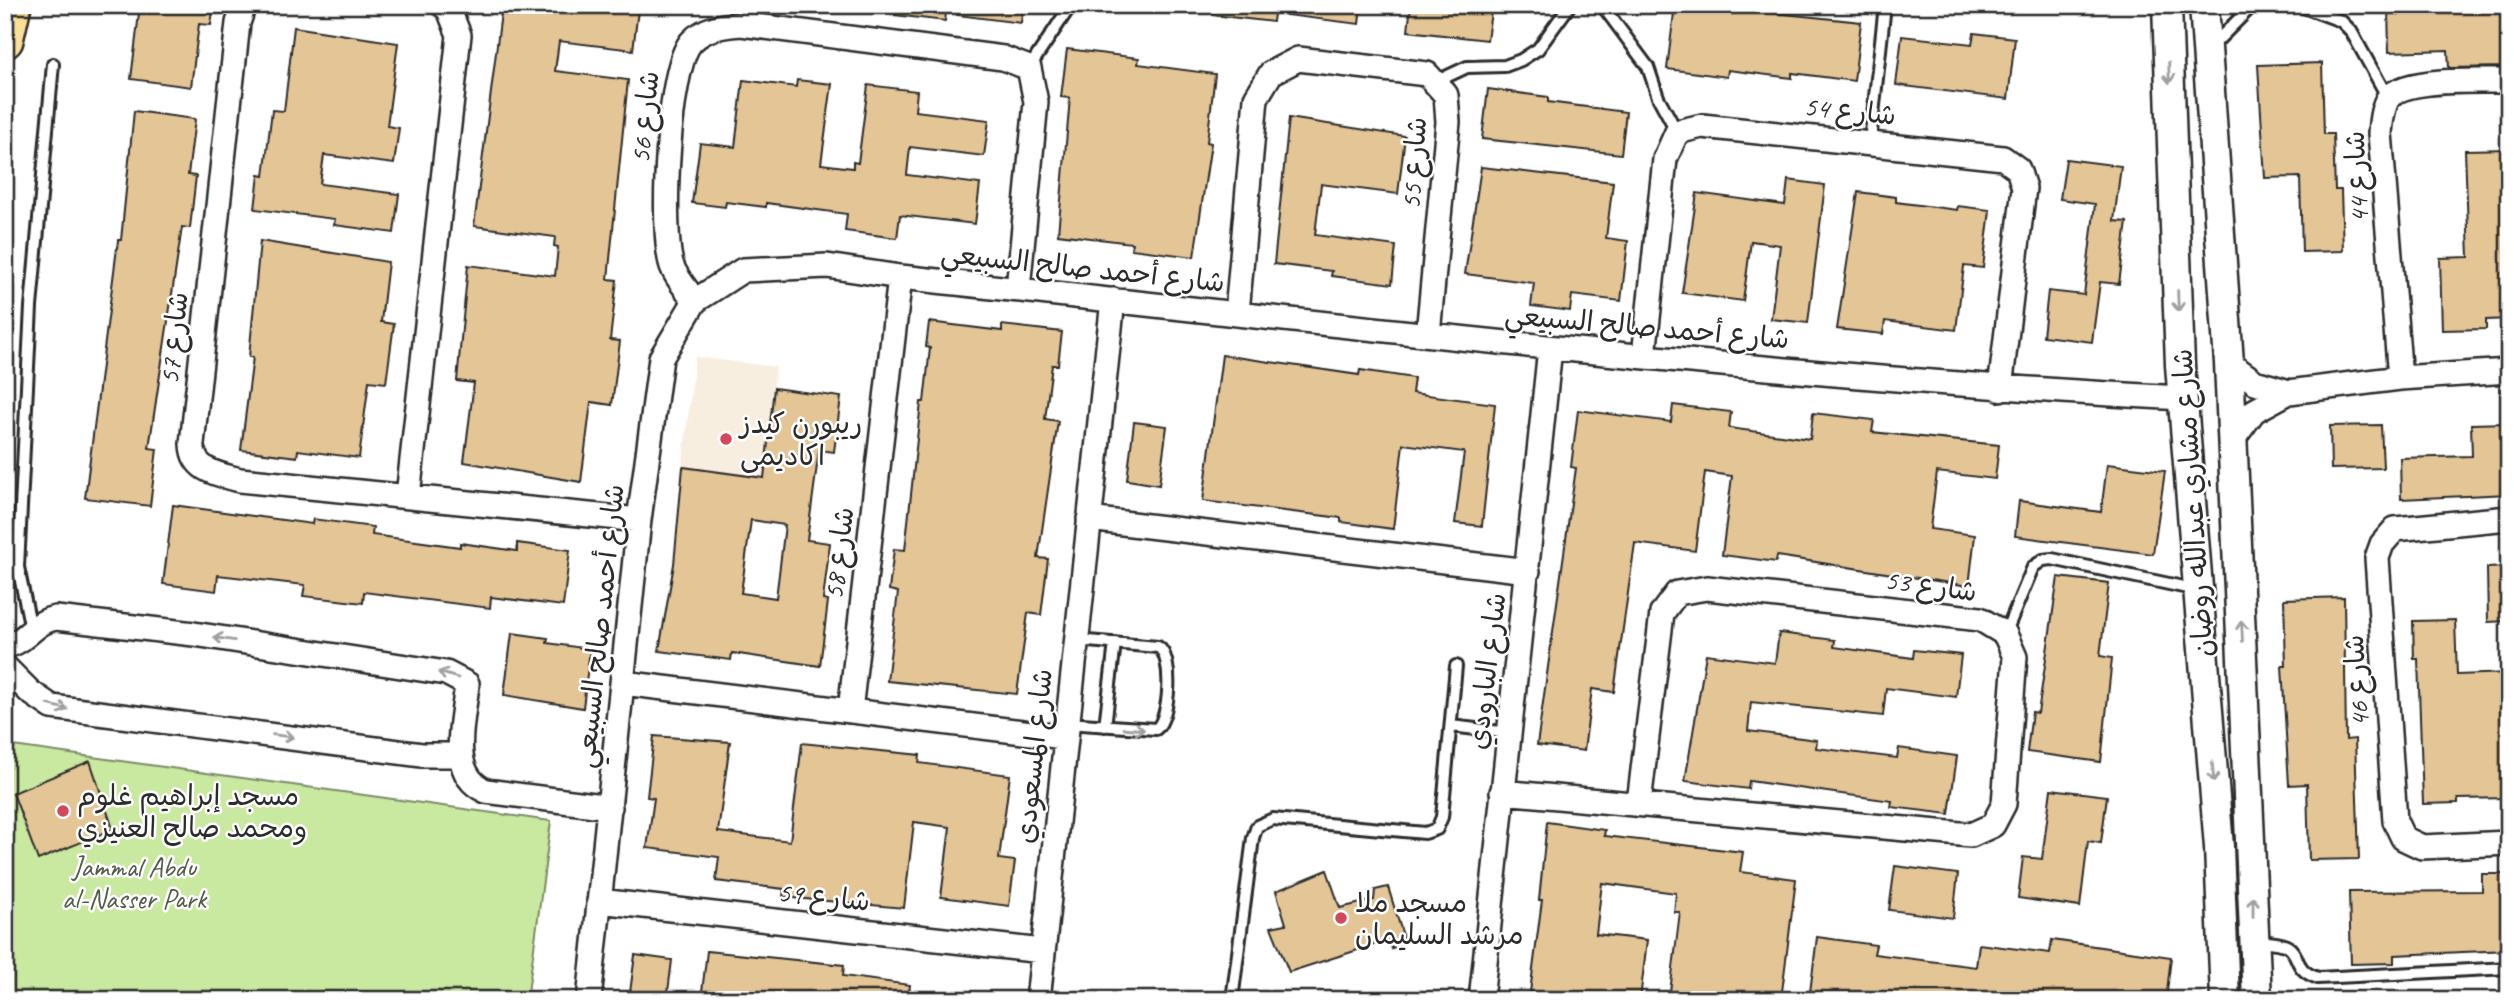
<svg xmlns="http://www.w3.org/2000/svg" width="2514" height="1005" font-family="Caveat,'Playpen Sans Arabic',sans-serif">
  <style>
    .built { fill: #f7eee0 }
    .park { fill: #c9e8a0; stroke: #7a8a66; stroke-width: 2 }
    .building { fill: #e3c596; stroke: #2b2b2b; stroke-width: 2; fill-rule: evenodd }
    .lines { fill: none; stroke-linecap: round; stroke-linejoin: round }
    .service-casing { stroke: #2b2b2b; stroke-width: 16 }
    .minor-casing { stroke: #2b2b2b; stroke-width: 28 }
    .tertiary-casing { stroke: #2b2b2b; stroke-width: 33 }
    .primary-casing { stroke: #2b2b2b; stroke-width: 40 }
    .service { stroke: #fff; stroke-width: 10 }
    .minor { stroke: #fff; stroke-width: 23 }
    .tertiary { stroke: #fff; stroke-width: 28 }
    .primary { stroke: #fbdf96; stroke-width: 35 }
    .oneway { stroke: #a0a0a0 }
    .poi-dot { fill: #d1495b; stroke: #fff; stroke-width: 2.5 }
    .labels { text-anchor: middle; stroke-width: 5; stroke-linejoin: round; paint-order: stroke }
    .street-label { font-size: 28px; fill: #2b2b2b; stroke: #fff }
    .poi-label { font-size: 28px; fill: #2b2b2b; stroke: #fff; text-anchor: start }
    .park-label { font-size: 28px; fill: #525a48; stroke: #fff }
  </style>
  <rect width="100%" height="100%" fill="#fff"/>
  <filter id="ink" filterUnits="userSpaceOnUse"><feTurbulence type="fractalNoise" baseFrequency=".0143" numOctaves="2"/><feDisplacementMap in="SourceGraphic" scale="14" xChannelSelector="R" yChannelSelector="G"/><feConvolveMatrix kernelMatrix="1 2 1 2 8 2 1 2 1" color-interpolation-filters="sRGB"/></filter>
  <g filter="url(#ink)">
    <path class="built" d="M695 357 776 367 758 521 677 512Z"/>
    <path class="park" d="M6 745 551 821 527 1000H5Z"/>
    <path class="building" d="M140 5H214L211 25 199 24 191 87 131 79Z
      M502 5H603L638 10 633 50 559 41 555 71 628 80 608 279 617 280 610 340 620 341 612 405 591 402 581 482 464 462 474 383 457 381 468 265 555 276 558 247 554 246 555 237 474 226Z
      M896 5H947L945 21 895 15Z
      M958 5H1023L1021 23 957 15Z
      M1214 5H1275L1273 22 1213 15Z
      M1287 5H1361L1359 24 1286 15Z
      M1411 5H1492L1487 40 1408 31Z
      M1675 5H1736V9L1861 22 1854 81 1792 73V78L1728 70 1727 77 1667 69Z
      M2388 5H2505L2507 67 2449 68 2448 50 2389 52Z
      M294 27 398 43 387 126 399 128 394 164 324 155 320 184 399 194 394 233 334 225 335 219 255 209 259 175 264 176 272 110 284 111Z
      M1974 33 2015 38 2008 99 1896 85 1902 36 1972 44Z
      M1067 49 1139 58 1138 64 1215 74 1207 142 1211 143 1194 257 1131 249 1132 243 1058 234 1070 98 1061 97Z
      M2322 63 2324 134H2333L2335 190H2341L2343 251 2302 252 2300 177 2265 178 2258 65Z
      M743 80 796 87 797 80 832 84 821 164 853 168V162L858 163 868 85 917 91 915 111 989 120 984 156 910 147 907 175 980 184 975 224 900 215 897 238 845 231 847 214 766 203V207L726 202 725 207 692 203 700 143 735 147Z
      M1488 89 1548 97V102L1626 112 1621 154 1482 139Z
      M134 111 195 119 188 175 196 176 190 228 182 227 149 448 157 449 150 506 85 498 118 240H121Z
      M1289 118 1405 136 1398 194 1321 184 1315 235 1396 246 1392 284 1331 276 1332 271 1274 264Z
      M2509 149V319L2486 320V329L2442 330 2440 258 2469 257 2465 150Z
      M2066 159 2121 166 2114 221 2127 222 2119 284 2100 282 2092 342 2043 336 2048 291 2084 295 2095 204 2060 199Z
      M1481 167 1613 182 1606 238 1628 241 1621 301 1572 295 1570 311 1531 306 1534 283 1465 274Z
      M1788 180 1825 185 1808 323 1771 319 1780 245 1751 241 1743 301 1682 293 1697 193 1785 205Z
      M1858 192 1896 197V202L1957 210 1958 206 1990 210 1983 268 1964 266 1956 330 1885 321 1883 334 1837 329Z
      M260 241 388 262 381 322 394 324 386 383 369 381 359 458 298 450 297 457 241 450 253 357H249Z
      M929 322 1002 331V325L1062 332 1058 365H1052L1045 419 1058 421 1038 558 1048 559 1041 615 1028 613 1017 694 887 681 898 592 889 590 894 549 905 550 921 402H924L930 348 926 347Z
      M1222 355 1359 375 1360 370 1414 378 1412 393 1495 404 1482 526 1455 523 1464 452 1403 444 1393 529 1341 522V518L1203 501Z
      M774 388 841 397 834 452 819 450 807 540 830 543 823 600 828 601 820 666 732 653 731 660 659 651 674 564 683 467 764 478ZM751 520 785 525 776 598 741 593Z
      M1673 405 1731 412 1729 428 1810 439 1813 413 1874 420 1872 432 1999 445 1995 479 1937 472 1930 529 1975 535 1969 586 1777 556 1776 562 1722 555 1732 476 1705 472 1695 551 1635 543 1614 692 1592 689 1584 751 1537 745 1576 468 1571 467 1578 410 1671 422Z
      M1134 422 1167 426 1159 485 1127 480Z
      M2509 423V494L2401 499 2400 458 2472 456 2471 424Z
      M2381 425 2383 468 2331 469 2330 426Z
      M2107 464 2165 471 2153 554 2015 536 2019 501 2101 512Z
      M173 505 312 524 313 519 373 527 372 535 460 547V543L517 551V543L570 550 563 606 491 597 490 608 364 592 363 603 303 596 305 585 218 575 216 591 163 584Z
      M2509 567V621L2488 622 2487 568Z
      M2058 577 2109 583 2100 656 2112 658 2101 762 2027 752 2032 712 2038 713Z
      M2344 597 2346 740 2355 739 2359 859 2309 860 2307 784 2289 785 2282 666H2286L2284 599Z
      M2455 620 2457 675 2509 673V798L2458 799V803L2423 804 2418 659H2414L2413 621Z
      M512 633 548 638 547 643 590 649 583 708 504 695Z
      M1779 633 1835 640 1834 647 1913 658 1914 650 1961 655 1956 697 1886 688 1883 716 1751 702 1748 731 1817 740 1816 748 1897 758 1899 748 1957 756 1949 814 1891 807 1892 801 1749 781 1748 789 1685 781 1706 654 1775 663Z
      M654 736 730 742 718 832 790 841 802 743 920 755 919 763 1010 775 999 859 1015 861 1009 906 941 897 950 827 914 822 904 908 783 897 784 889 716 881 719 857 647 848 654 798 647 797Z
      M90 761 113 829 38 860 13 793Z
      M2051 789 2107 796 2101 843 2088 841 2080 907 2018 898 2023 857 2042 859Z
      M1547 822 1605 830 1604 836 1743 852 1740 872 1796 879 1781 1000 1720 994 1719 1000H1669L1680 912H1674L1676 893 1602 883 1596 934 1647 940 1640 1000 1578 995 1577 998 1530 992 1542 900H1539Z
      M1895 866 1958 874 1953 918 1889 910Z
      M1327 870 1340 908 1374 900 1375 890 1388 887 1405 942 1392 949 1389 940 1289 972 1271 927 1286 924 1276 891Z
      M2482 874H2509V950L2394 955V963L2351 964 2349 892 2482 891Z
      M1817 937 1876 945 1874 954 1976 967 1979 944 2050 953 2052 940 2171 957 2166 1000H1809Z
      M707 951 844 965 843 976 910 985 908 1000H701Z
      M635 955 672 960 667 1000H629Z"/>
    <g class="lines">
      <defs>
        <path id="service" d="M1602 5 1648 67 1658 97 1677 132
          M2298 5 2341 21 2351 31 2388 98
          M2210 48 2253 5
          M1029 68 1071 5
          M1435 82 1467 67 1505 66 1521 60 1538 49 1570 5
          M1870 142 1885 5
          M31 629 18 567 31 307 53 64
          M2005 634 2033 567 2043 560 2052 559 2197 590
          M1066 723 1156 729C1170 719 1174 656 1158 647L1076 640
          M1105 726 1115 643
          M1451 726 1509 733
          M2257 942C2313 940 2282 967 2318 978L2509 968
          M1232 1000 1253 838 1257 826 1273 819 1425 833 1437 829 1442 817 1456 666"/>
        <path id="minor" d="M244 5 238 23 192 444C193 471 217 474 240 480L639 520
          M695 301C688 291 676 278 672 266 660 233 668 64 692 41 706 27 722 26 741 24L1003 58 1029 68 1036 102 1018 289
          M1237 313 1256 98 1271 73 1298 59 1427 74 1446 95 1448 122 1428 334
          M1644 356 1665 159 1677 132 1702 126 2003 158 2018 169 2024 188 2000 389
          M2229 363 2255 382 2289 392
          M2400 378 2380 133C2381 122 2382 110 2387 100 2401 76 2481 82 2509 81
          M2231 442 2254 411 2289 392 2400 378 2509 371
          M408 496 459 35 449 10 443 5
          M2509 518 2395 529 2382 544 2377 558 2395 821 2403 838 2422 847 2509 843
          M1089 519 1528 571
          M5 646C26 643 34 621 56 618L194 634 446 673 467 684C464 719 446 774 486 791L610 807
          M5 667 30 692 52 707 422 755H460
          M623 683 1064 737
          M850 711 900 277
          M1502 792 1971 835 1993 825 2004 804 2015 657 2005 634 1980 619 1707 588 1677 593 1662 613 1639 803
          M599 901 1042 951
          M589 1000 639 520 661 358 695 301 743 270 827 266 900 277C1327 323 1754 376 2183 398
          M1038 1000 1113 300
          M1481 1000 1550 348"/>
        <path id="tertiary" d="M2167 5 2180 365 2219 847 2225 1000
          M2204 5 2229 363 2257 1000"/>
        <path id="primary" d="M5 40 13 5"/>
      </defs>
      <use href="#service" class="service-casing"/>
      <use href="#minor" class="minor-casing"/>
      <use href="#tertiary" class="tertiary-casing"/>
      <use href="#primary" class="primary-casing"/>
      <use href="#service" class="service"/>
      <use href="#minor" class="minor"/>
      <use href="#tertiary" class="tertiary"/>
      <use href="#primary" class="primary"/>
    </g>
    <defs><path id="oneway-shaft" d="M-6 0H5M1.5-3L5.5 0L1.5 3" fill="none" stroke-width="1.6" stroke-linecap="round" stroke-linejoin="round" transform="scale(1.75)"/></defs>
    <g class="oneway">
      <use href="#oneway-shaft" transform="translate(2169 73) rotate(88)"/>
      <use href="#oneway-shaft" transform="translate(2178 301) rotate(88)"/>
      <use href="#oneway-shaft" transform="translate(2242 631) rotate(-93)"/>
      <use href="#oneway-shaft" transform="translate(224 639) rotate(-171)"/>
      <use href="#oneway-shaft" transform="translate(448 675) rotate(-163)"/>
      <use href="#oneway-shaft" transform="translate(58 707) rotate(15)"/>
      <use href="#oneway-shaft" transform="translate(1134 729) rotate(5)"/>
      <use href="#oneway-shaft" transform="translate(283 736) rotate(7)"/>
      <use href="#oneway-shaft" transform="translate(2213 772) rotate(85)"/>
      <use href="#oneway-shaft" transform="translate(2253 907) rotate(-90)"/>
    </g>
  </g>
  <g class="poi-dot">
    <circle cx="726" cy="439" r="7"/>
    <circle cx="63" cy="811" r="7"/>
    <circle cx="1341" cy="918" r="7"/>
  </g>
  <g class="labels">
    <g class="street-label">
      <text transform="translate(1850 110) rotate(6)" y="10">شارع 54</text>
      <text transform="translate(644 117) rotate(-84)" y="10">شارع 56</text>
      <text transform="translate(1413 163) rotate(-86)" y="10">شارع 55</text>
      <text transform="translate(2356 177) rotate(-93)" y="10">شارع 44</text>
      <text transform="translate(1083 267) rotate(6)" y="10">شارع أحمد صالح السبيعي</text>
      <text transform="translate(1647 326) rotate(5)" y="10">شارع أحمد صالح السبيعي</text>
      <text transform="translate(173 338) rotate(-84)" y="10">شارع 57</text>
      <text transform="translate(2192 503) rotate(-94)" y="10">شارع مشاري عبدالله روضان</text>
      <text transform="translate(838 553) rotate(-83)" y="10">شارع 58</text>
      <text transform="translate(1931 585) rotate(8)" y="10">شارع 53</text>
      <text transform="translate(599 626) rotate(-84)" y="10">شارع أحمد صالح السبيعي</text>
      <text transform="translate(1486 671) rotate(-83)" y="10">شارع البارودي</text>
      <text transform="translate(2356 681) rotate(-94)" y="10">شارع 46</text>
      <text transform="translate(1033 756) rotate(-84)" y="10">شارع المسعودي</text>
      <text transform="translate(824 896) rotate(6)" y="10">شارع 59</text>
    </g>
    <g class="poi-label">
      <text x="740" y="433">ريبورن كيدز<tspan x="740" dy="32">اكاديمى</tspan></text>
      <text x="77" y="805">مسجد إبراهيم غلوم<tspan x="77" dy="32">ومحمد صالح العنيزي</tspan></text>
      <text x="1355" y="912">مسجد ملا<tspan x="1355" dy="32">مرشد السليمان</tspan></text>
    </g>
    <g class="park-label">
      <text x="134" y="876">Jammal Abdu<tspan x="134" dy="32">al-Nasser Park</tspan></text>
    </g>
  </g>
  <rect width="2514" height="1005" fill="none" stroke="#fff" stroke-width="28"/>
  <rect x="14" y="14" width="2486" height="977" fill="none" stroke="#2b2b2b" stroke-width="2.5" filter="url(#ink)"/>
</svg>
